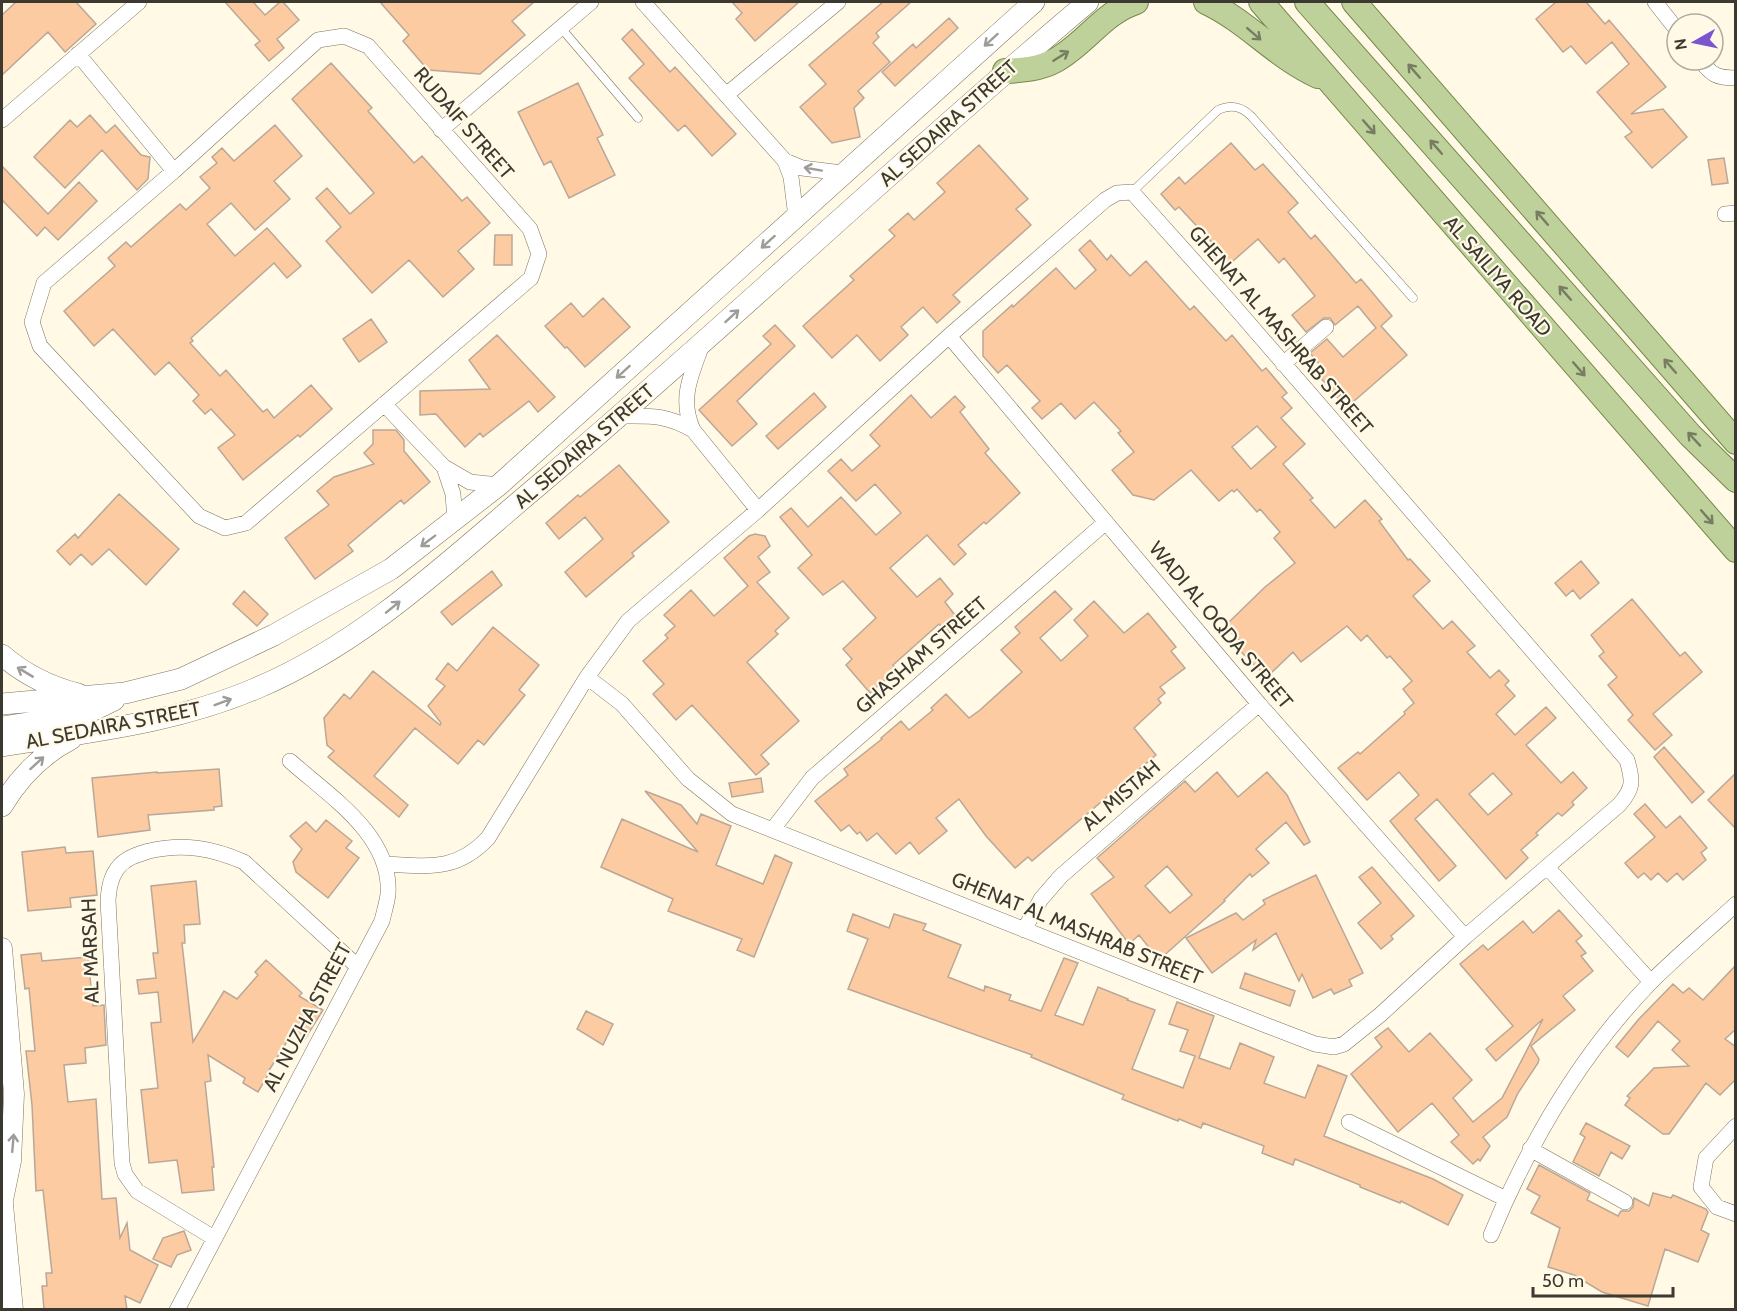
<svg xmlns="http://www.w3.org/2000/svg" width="1737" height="1311" font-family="Cabin,sans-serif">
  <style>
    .building { fill: #fccba2; stroke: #baa797; stroke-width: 1.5; fill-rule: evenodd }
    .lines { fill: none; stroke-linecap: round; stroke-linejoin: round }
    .service-casing { stroke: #7b7560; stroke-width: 9 }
    .minor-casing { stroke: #7b7560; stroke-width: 16 }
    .tertiary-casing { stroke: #7b7560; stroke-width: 21 }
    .secondary-casing { stroke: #7b7560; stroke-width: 22 }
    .primary-casing { stroke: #75884a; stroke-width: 26 }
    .service { stroke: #fff; stroke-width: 8 }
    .minor { stroke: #fff; stroke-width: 15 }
    .tertiary { stroke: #fff; stroke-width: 20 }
    .secondary { stroke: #fff; stroke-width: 21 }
    .primary { stroke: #bed19b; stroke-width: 24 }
    .oneway { stroke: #767d60 }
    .oneway2 { stroke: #9e9c98 }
    .labels { text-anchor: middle; stroke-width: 4.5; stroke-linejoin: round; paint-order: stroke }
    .street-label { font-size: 20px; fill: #3c3930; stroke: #fff9e6 }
  </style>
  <rect width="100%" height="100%" fill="#fff9e6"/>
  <path class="building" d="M16 2H76L96 24 65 52 48 32 2 75V15Z
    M225 2H253L265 15 280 2H283L299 20 277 39 284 48 269 61 255 45 260 41Z
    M380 2H534L512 21 525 35 480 74 428 70 403 41 409 35Z
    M732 2H799L755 41 736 19 742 13Z
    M883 2H911L876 33 879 37 873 43 890 62 858 91 864 98 854 108 860 137 832 143 800 107 826 84 809 65Z
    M1556 2H1586L1605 24 1609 20 1666 87 1631 114 1663 109 1687 137 1652 168 1625 137 1632 132 1597 92 1629 64 1612 42 1586 64 1571 46 1563 52 1536 19Z
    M949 18 958 28 895 86 882 72 913 44 916 48Z
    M632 29 670 72 675 67 736 134 712 156 685 125 678 131 629 78 644 64 622 39Z
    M331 63 372 108 368 111 414 163 422 156 462 201 467 197 490 223 458 251 474 269 443 297 409 260 372 293 326 241 341 227 316 198 327 188 350 214 374 193 292 99Z
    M578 83 603 135 597 138 615 175 569 198 551 161 544 165 518 112Z
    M90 115 106 133 115 125 141 155 150 157 148 179 137 190 102 150 65 188 34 157 70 120 77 127Z
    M275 125 302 156 274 181 290 199 255 230 231 203 207 224 235 256 267 228 301 266 287 278 274 263 191 338 193 341 190 343 220 376 226 370 263 412 267 409 274 418 311 385 332 409 300 437 298 435 243 480 218 448 235 435 211 409 205 414 193 401 199 395 169 362 155 375 113 329 94 346 64 311 115 266 108 258 126 242 131 247 180 204 186 210 210 188 200 177 217 163 212 157 222 148 234 161Z
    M1231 143 1255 170 1263 164 1298 203 1288 212 1311 239 1315 235 1356 283 1361 279 1392 316 1381 326 1407 355 1353 402 1344 391 1338 398 1314 370 1320 365 1310 353 1327 339 1343 357 1376 328 1358 306 1335 325 1330 318H1324L1306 332 1292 315 1315 296 1284 258 1279 263 1258 239 1225 268 1213 255 1219 250 1179 207 1175 210 1161 194 1179 177 1185 184Z
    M979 145 1028 199 1016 209 1031 225 953 295 960 302 937 323 923 307 901 327 908 335 880 361 857 335 832 358 803 326 854 280 850 276 895 236 889 230 908 213 914 220 945 192 937 183Z
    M1724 158 1728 183 1712 185 1708 160Z
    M2 166 48 214 79 182 97 201 58 240 45 227 37 236 2 200Z
    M495 235H512V265H494Z
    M1090 240 1107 260 1111 255 1130 276 1146 261 1190 310 1194 306 1226 341 1232 335 1262 371 1266 368 1287 393 1282 397 1292 408 1281 418 1305 444 1283 464 1313 498 1310 500 1335 528 1365 500 1382 519 1379 521 1408 560 1410 559 1430 581 1413 596 1443 629 1452 621 1475 646 1467 652 1490 678 1499 670 1509 681 1505 685 1515 696 1496 714 1515 735 1546 707 1556 718 1526 745 1561 783 1573 772 1587 788 1572 802 1574 805 1562 816 1558 813 1536 833 1538 835 1521 850 1528 858 1506 879 1437 799 1415 819 1456 866 1439 881 1390 821 1419 795 1399 772 1367 800 1338 768 1358 752 1360 754 1405 714 1404 712 1414 703 1403 689 1412 681 1390 656 1387 658 1367 635 1361 641 1347 626 1301 662 1293 652 1267 677 1239 650 1244 645 1225 626 1265 587 1295 563 1274 538 1280 532 1260 509 1257 512 1237 489 1234 492 1232 490 1219 501 1191 470 1154 500 1133 495 1112 470 1134 452 1118 433 1121 431 1094 402 1075 419 1061 403 1042 419 1032 408 1040 401 1007 365 998 373 983 356V331L1012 305 1013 307 1056 268 1075 289 1096 270 1079 250ZM1257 426 1276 447 1251 469 1232 447ZM1493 773 1512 794 1488 815 1469 794Z
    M603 298 630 327 585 367 567 347 565 348 545 326 571 303 583 317Z
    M371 319 387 342 359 362 343 339Z
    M775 325 795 346 737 401 757 424 732 446 699 410 771 344 763 336Z
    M497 335 555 397 538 412 529 401 483 437 480 433 465 447 436 414 420 415V391L490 389 469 360Z
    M814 393 826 407 778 449 766 436Z
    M911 395 931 418 955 396 965 407 960 412 989 449 985 453 1020 493 986 524 984 522 958 545 966 554 954 565 927 535 890 568 917 597 940 578 953 594 945 602 961 623 948 634 939 624 893 665 897 669 870 693 846 665 852 659 843 649 876 618 843 581 823 595 798 568 812 555 780 517 791 508 808 527 841 497 876 535 901 513 875 484 856 501 828 471 841 459 852 471 880 446 870 435Z
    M373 430H396L404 440V451L430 482 404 504 401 500 348 545 353 551 315 579 285 538 329 505 317 491 334 477 374 464 364 453 373 444Z
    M619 465 669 522 632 553 634 556 586 597 565 572 603 539 585 517 559 539 546 523 578 495 580 497Z
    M119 494 179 549 146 585 109 549 92 565 81 554 70 565 57 551 75 534 78 538Z
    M755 534 765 536 770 546 758 557 770 572 757 582 789 618 775 631 778 634 747 662 799 721 761 755 769 764 756 775 692 705 676 720 653 694 664 684 643 661 668 638 665 635 675 626 664 615 691 590 714 616 748 586 724 558 749 536Z
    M1581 561 1599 583 1580 599 1573 590 1566 596 1555 583Z
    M492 571 502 585 452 625 441 612Z
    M244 591 268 614 257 626 233 604Z
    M1055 591 1072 609 1040 638 1061 661 1088 636 1074 620 1094 601 1124 633 1148 613 1176 647 1171 651 1185 668 1160 687 1165 693 1158 699 1161 703 1134 728 1156 755 1032 861 1028 857 1015 868 986 836 959 799 936 818 947 831 919 854 910 842 896 854 877 833 867 841 860 832 857 834 849 825 841 831 815 801 848 775 844 769 882 739 881 738 901 721 909 730 933 710 931 708 946 694 969 718 980 710 1022 672 1001 650 1020 633 1015 627Z
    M1632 599 1680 656 1685 652 1702 672 1653 714 1672 735 1655 750 1628 720 1633 715 1608 685 1617 677 1599 656 1604 652 1591 635Z
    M493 627 539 665 519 690 525 695 484 745 478 740 458 764 415 728 374 776 408 805 399 817 328 757 334 751 327 745 324 718 344 694 350 699 373 671 440 725 441 723 428 706 445 686 436 679 448 663 457 671Z
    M1664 747 1704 792 1692 803 1654 757Z
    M219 769 222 806 214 807V810L148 815 150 830 98 837 92 778 157 772V773Z
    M1217 772 1238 797 1267 772 1287 795 1310 842 1304 845 1286 822 1256 849 1269 863 1252 877 1250 874 1224 900 1225 901 1159 960 1139 935 1129 944 1091 894 1114 877 1097 858 1185 781 1195 792ZM1167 866 1192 895 1170 913 1145 886Z
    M1736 773V829L1708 800Z
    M761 778 763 792 732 797 729 783Z
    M645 791 681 805 697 824 701 814 731 826 716 865 763 884 775 855 792 863 754 957 737 950 742 939 668 911 673 899 601 867 622 819 698 852Z
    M1645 804 1666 828 1680 816 1707 848 1701 853 1706 860 1683 880 1677 873 1667 882 1658 873 1651 880 1644 873 1638 878 1625 863 1655 837 1634 814Z
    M326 820 352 841 346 848 359 858 328 898 296 872 293 862 302 849 290 836 306 822 316 832Z
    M65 847 66 853 93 851 97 895 70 898 71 907 28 911 22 852Z
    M1372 867 1414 916 1391 936 1393 939 1381 949 1358 923 1381 903 1359 877Z
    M1316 875 1363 973 1349 980 1352 986 1334 994 1331 989 1313 998 1302 974 1299 981 1276 933 1253 950 1256 940 1212 973 1186 938 1236 913 1243 920 1265 904 1263 900Z
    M196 881 200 924 184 925 185 943H182L193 1042 224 991 237 999 258 975 255 972 266 960 302 993 299 996 323 1010 305 1039 293 1032 268 1072 269 1073 258 1092 243 1083 245 1078 208 1055 211 1081 205 1082 214 1167H212L214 1190 182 1193 177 1160 149 1163 141 1090 158 1088 151 1023 161 1022 158 992 139 994 137 980 156 978 153 953H158L151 886Z
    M1559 910 1582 936 1576 941 1586 953 1581 956 1593 971 1563 996 1575 1010 1531 1046 1539 1059 1538 1063 1518 1093 1507 1117 1483 1137 1490 1146 1480 1161 1478 1159 1473 1164 1451 1142 1459 1135 1432 1103 1398 1132 1351 1074 1382 1047 1375 1038 1388 1028 1409 1052 1430 1033 1472 1080 1453 1098 1473 1122 1502 1098 1543 1019 1496 1061 1486 1049 1513 1026 1460 964 1483 945 1488 950 1523 921 1533 933Z
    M853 914 889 928 894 914 926 924 923 930 961 945 948 977 984 991 985 986 1011 995 1009 1000 1041 1011 1064 958 1078 963 1055 1015 1083 1025 1098 987 1128 999 1127 1000 1155 1010 1132 1069 1183 1088 1195 1056 1180 1051 1188 1030 1169 1024 1177 1002 1214 1016 1199 1058 1230 1069 1240 1043 1274 1057 1264 1083 1305 1098 1318 1065 1347 1076 1324 1136 1433 1179 1463 1195 1448 1225 1401 1201 1400 1203 1360 1187V1185L1295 1159 1293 1165 1262 1153 1264 1146 1203 1123 1201 1128 1179 1119 1178 1121 1122 1099 1124 1095 1031 1057 1032 1055 848 989 868 939 847 931Z
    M41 953 42 961 88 957 93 1006 104 1005 106 1045 85 1048 86 1063 64 1065 68 1102 96 1099 102 1199 116 1198 120 1238 127 1223 130 1250 158 1265 140 1303 125 1296 127 1310 44 1309 42 1286H47L46 1273H52L43 1190 36 1191 32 1105 26 1051H35L29 988 25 989 21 955Z
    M1736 965V1029L1725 1039 1736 1047V1079L1720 1095 1706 1083 1669 1134H1663L1625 1105 1630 1098 1627 1096 1654 1068 1689 1066 1672 1050 1680 1041 1658 1021 1628 1057 1616 1047 1638 1020 1673 984 1683 993 1689 988 1703 1000Z
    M1245 973 1295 991 1290 1006 1240 988Z
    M586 1011 613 1024 603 1045 577 1029Z
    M1586 1123 1630 1146 1622 1159 1611 1152 1599 1176 1573 1162 1585 1137 1580 1134Z
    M1539 1165 1590 1193 1587 1200 1618 1216 1621 1211H1629L1633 1207 1634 1198 1649 1206 1653 1193 1671 1198 1673 1195 1706 1209 1708 1212 1701 1230 1709 1234 1698 1262 1665 1249 1648 1306 1602 1292 1574 1275 1548 1267 1560 1228 1531 1213 1540 1196 1527 1189Z
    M184 1231 191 1250 177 1255 171 1267 153 1259 163 1238Z"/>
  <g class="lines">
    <defs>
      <path id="service" d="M561 28 638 118
        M1132 192 1218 110C1231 104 1241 106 1251 116L1413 298"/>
      <path id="minor" d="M643 2 785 161 791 177 796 217
        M1655 2 1677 30
        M344 36 368 46 530 229 539 254 531 278 246 523 225 528 199 516 40 346 32 322 44 283 174 171 318 40Z
        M78 54 174 171
        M1700 60C1712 75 1716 78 1736 78
        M726 95 838 2
        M2 120 139 2
        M441 130 591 2
        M785 161 802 168 842 173
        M1725 214 1736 213
        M949 336 1259 704 1465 937
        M702 345C691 375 679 399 693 430L758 510
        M1283 364 1326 327
        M384 404 444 467 470 482 499 485
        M620 416C651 416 665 414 693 430
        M444 467 453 494 455 521
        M773 829 812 778 1106 522
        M385 864C428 866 456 872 488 838L587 677 628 621 758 510 949 336 1105 200 1117 193 1132 192 1226 297 1627 760C1633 781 1634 788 1619 805L1465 937 1380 1015 1344 1044 1334 1047 1315 1044 1268 1026 732 814 688 779 622 704 587 677
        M1548 868 1651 982
        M1024 930 1041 899 1061 876 1259 704
        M1349 1122 1506 1199
        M1736 1126 1706 1158 1701 1187 1717 1207 1736 1214
        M1530 1149 1625 1202
        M1491 1235C1529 1143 1581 1054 1651 982 1678 955 1708 930 1736 904
        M214 1238 137 1191 125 1174 122 1163 108 900C109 889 110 879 117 869 125 858 136 855 149 851 183 843 212 848 244 862L357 966
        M177 1310 382 921C384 912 387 903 388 894 392 835 329 796 290 761"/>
      <path id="tertiary" d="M2 948 14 1094 11 1161 3 1200
        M2 1194 13 1310"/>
      <path id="secondary" d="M2 655C24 674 50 687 78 694
        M2 704 125 693 181 679 274 635 391 569 499 485 1034 2
        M2 727 85 714 114 700
        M2 746C88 732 176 723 257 688 368 641 455 555 546 479 730 323 904 157 1088 2
        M2 806C18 779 42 754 71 739"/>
      <path id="primary" d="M1206 2C1248 22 1275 56 1318 76
        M1261 2 1736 550
        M1307 2 1690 435 1736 480
        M1354 2 1736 442
        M1005 71C1023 70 1040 69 1056 60 1085 44 1104 12 1136 2"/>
    </defs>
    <use href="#service" class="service-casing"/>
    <use href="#minor" class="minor-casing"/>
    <use href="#tertiary" class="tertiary-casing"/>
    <use href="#secondary" class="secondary-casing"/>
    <use href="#primary" class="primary-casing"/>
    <use href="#service" class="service"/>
    <use href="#minor" class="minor"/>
    <use href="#tertiary" class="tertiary"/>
    <use href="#secondary" class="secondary"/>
    <use href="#primary" class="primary"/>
  </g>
  <defs><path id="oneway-shaft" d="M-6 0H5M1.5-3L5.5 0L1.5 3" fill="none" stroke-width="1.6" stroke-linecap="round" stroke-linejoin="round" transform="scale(1.5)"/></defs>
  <g class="oneway">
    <use href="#oneway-shaft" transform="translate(1254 34) rotate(41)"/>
    <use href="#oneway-shaft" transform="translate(1061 56) rotate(-32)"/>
    <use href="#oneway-shaft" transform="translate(1414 71) rotate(-131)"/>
    <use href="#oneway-shaft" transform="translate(1369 127) rotate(49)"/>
    <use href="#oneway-shaft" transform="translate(1436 147) rotate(-131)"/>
    <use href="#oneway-shaft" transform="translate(1542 218) rotate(-131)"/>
    <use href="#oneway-shaft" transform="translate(1565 293) rotate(-131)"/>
    <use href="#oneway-shaft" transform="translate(1670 366) rotate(-131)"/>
    <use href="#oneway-shaft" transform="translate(1579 369) rotate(49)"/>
    <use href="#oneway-shaft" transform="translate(1694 439) rotate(-133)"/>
    <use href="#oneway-shaft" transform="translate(1707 517) rotate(49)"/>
  </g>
  <g class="oneway2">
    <use href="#oneway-shaft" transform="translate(991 40) rotate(138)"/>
    <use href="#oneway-shaft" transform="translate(813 169) rotate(-170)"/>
    <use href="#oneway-shaft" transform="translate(768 242) rotate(138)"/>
    <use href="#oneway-shaft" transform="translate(732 316) rotate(-42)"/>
    <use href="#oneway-shaft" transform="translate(623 372) rotate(138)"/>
    <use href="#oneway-shaft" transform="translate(428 541) rotate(143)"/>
    <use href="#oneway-shaft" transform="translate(393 607) rotate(-39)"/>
    <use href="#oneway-shaft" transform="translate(25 672) rotate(-149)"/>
    <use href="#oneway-shaft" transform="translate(223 702) rotate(-21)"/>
    <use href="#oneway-shaft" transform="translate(37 763) rotate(-42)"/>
    <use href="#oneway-shaft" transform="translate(13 1143) rotate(-85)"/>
  </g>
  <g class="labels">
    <g class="street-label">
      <text transform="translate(464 123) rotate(49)" y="7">RUDAIF STREET</text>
      <text transform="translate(948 123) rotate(-42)" y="7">AL SEDAIRA STREET</text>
      <text transform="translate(1498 276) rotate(49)" y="7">AL SAILIYA ROAD</text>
      <text transform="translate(1281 330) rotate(49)" y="7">GHENAT AL MASHRAB STREET</text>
      <text transform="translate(584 446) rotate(-41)" y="7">AL SEDAIRA STREET</text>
      <text transform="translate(1221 625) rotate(50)" y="7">WADI AL OQDA STREET</text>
      <text transform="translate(921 655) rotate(-41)" y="7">GHASHAM STREET</text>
      <text transform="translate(113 725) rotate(-11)" y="7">AL SEDAIRA STREET</text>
      <text transform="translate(1121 795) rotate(-41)" y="7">AL MISTAH</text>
      <text transform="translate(1077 928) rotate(22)" y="7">GHENAT AL MASHRAB STREET</text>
      <text transform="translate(90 951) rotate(-92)" y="7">AL MARSAH</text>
      <text transform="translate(307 1017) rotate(-62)" y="7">AL NUZHA STREET</text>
    </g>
  </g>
  <rect width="1737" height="1311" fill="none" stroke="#3c3930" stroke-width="6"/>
  <g transform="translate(1695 42) rotate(261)"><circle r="28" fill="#fff9e6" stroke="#b1ac9d" stroke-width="1.5"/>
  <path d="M0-4.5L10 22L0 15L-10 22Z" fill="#7955cf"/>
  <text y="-9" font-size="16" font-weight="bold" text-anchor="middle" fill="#3c3930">N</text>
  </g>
  <path d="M1533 1287v9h140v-9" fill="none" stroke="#3c3930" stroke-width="3"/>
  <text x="1542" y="1287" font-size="18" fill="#3c3930" stroke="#fff9e6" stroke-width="4.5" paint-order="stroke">50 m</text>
</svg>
